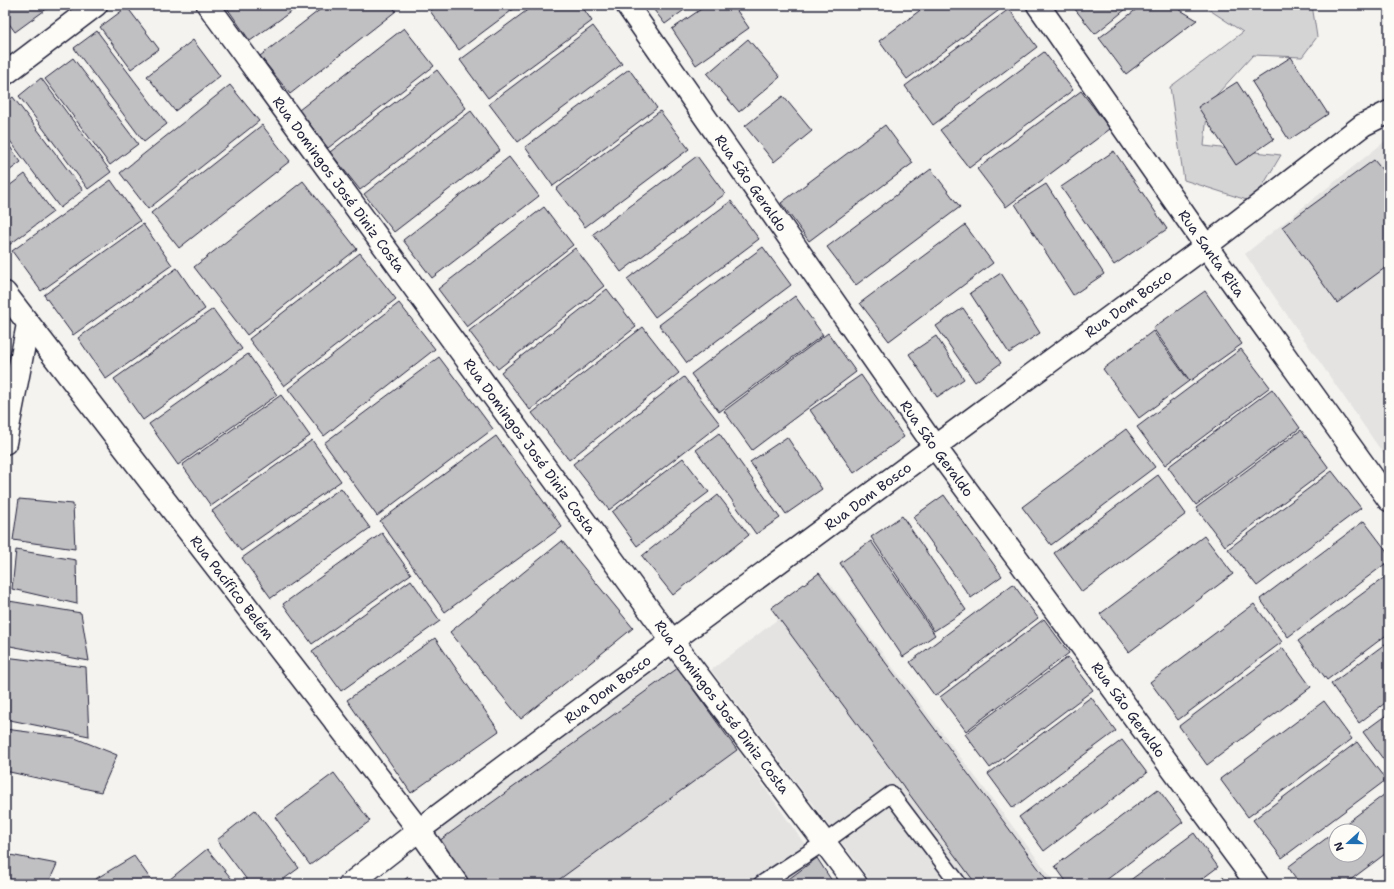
<svg xmlns="http://www.w3.org/2000/svg" width="1394" height="889" font-family="'Shantell Sans',sans-serif">
  <style>
    .built { fill: #e4e3e2 }
    .green { fill: #d5d4d5; stroke: #7c7b88 }
    .building { fill: #c0bfc2; stroke: #22223b }
    .lines { fill: none; stroke-linecap: round; stroke-linejoin: round }
    .service-casing { stroke: #22223b; stroke-width: 18 }
    .minor-casing { stroke: #22223b; stroke-width: 25 }
    .service { stroke: #fdfcf7; stroke-width: 15 }
    .minor { stroke: #fdfcf7; stroke-width: 22 }
    .labels { text-anchor: middle; stroke-width: 3.5; stroke-linejoin: round; paint-order: stroke }
    .street-label { font-size: 14px; fill: #22223b; stroke: #fdfcf7 }
  </style>
  <rect width="100%" height="100%" fill="#f4f3ef"/>
  <filter id="ink" filterUnits="userSpaceOnUse"><feTurbulence type="fractalNoise" baseFrequency=".025" numOctaves="2"/><feDisplacementMap in="SourceGraphic" scale="8" xChannelSelector="R" yChannelSelector="G"/><feConvolveMatrix kernelMatrix="1 2 1 2 8 2 1 2 1" color-interpolation-filters="sRGB"/></filter>
  <g filter="url(#ink)">
    <path class="built" d="M1389 138V462L1245 254Z
      M828 581 1056 884H873L711 670Z
      M673 658 833 884H472L433 829Z"/>
    <path class="green" d="M1202 5H1312L1317 37 1302 57 1253 55 1208 104 1204 146 1281 155 1253 202 1184 180 1170 87 1243 32Z"/>
    <path class="building" d="M5 5H52L15 32 5 18Z
      M225 5H300L250 41Z
      M326 5H391L396 11 290 94 260 56Z
      M439 5H519L459 50 430 11Z
      M534 5H581L592 21 488 98 460 60Z
      M650 5H691L665 24Z
      M707 5H733L749 28 696 65 672 29Z
      M927 5H1006L907 79 879 41Z
      M1078 5H1131L1095 34 1074 8Z
      M1142 5H1172L1197 20 1126 74 1099 38Z
      M127 7 159 49 131 69 100 27Z
      M1009 9 1037 47 933 125 905 86Z
      M593 26 622 64 518 142 489 104Z
      M404 28 434 66 328 148 299 110Z
      M97 31 167 124 144 142 74 48Z
      M748 39 780 77 739 112 707 74Z
      M193 40 220 76 175 111 147 76Z
      M1044 52 1073 90 969 168 940 130Z
      M1291 57 1328 114 1289 140 1252 82Z
      M73 58 138 144 110 165 45 79Z
      M629 69 657 108 553 186 525 147Z
      M437 70 466 108 360 190 330 152Z
      M41 78 111 172 88 189 19 96Z
      M1237 82 1274 139 1236 165 1198 107Z
      M230 85 259 121 148 209 120 173Z
      M1081 91 1110 129 1006 207 977 169Z
      M783 96 812 131 774 162 745 126Z
      M13 97 83 190 60 208 5 134V103Z
      M471 111 500 150 394 232 364 194Z
      M660 111 689 149 585 227 556 189Z
      M262 125 290 161 179 248 151 213Z
      M885 125 913 163 809 241 781 203Z
      M5 140 21 162 5 174Z
      M1114 151 1167 229 1114 265 1061 187Z
      M697 156 725 194 621 272 593 234Z
      M509 157 539 196 432 278 403 240Z
      M1374 160 1389 178V265L1337 303 1282 227Z
      M931 169 960 207 856 285 827 247Z
      M25 174 53 212 5 248V189Z
      M111 180 140 221 41 291 12 251Z
      M303 181 357 249 247 335 194 267Z
      M1046 184 1104 274 1073 295 1015 204Z
      M731 201 759 239 655 317 627 279Z
      M544 207 573 245 467 327 438 289Z
      M143 224 172 265 73 335 44 295Z
      M965 225 993 263 889 341 860 303Z
      M763 247 791 285 687 363 659 325Z
      M575 248 604 286 498 369 469 331Z
      M360 253 396 299 284 386 249 339Z
      M177 268 205 309 106 379 78 338Z
      M1001 273 1040 333 1009 353 970 293Z
      M607 289 636 327 530 410 501 372Z
      M1205 291 1242 344 1190 381 1153 328Z
      M795 296 823 335 719 412 691 374Z
      M399 303 435 349 324 436 288 389Z
      M963 308 1001 363 975 382 936 326Z
      M213 309 242 349 143 420 114 379Z
      M643 327 679 373 569 460 532 413Z
      M1153 331 1189 381 1139 418 1103 369Z
      M828 333 856 372 752 450 724 411Z
      M936 336 964 379 937 397 909 354Z
      M1241 349 1270 387 1165 465 1137 427Z
      M248 354 277 395 178 465 149 424Z
      M439 357 493 429 377 516 324 443Z
      M861 375 904 437 854 473 810 410Z
      M684 377 720 424 609 510 573 464Z
      M1272 389 1300 428 1196 505 1168 467Z
      M281 395 310 436 211 506 182 465Z
      M1126 429 1155 467 1051 545 1022 507Z
      M1301 430 1329 468 1225 546 1196 508Z
      M719 433 780 518 756 534 696 450Z
      M496 436 562 527 445 612 380 521Z
      M787 437 822 489 786 514 750 462Z
      M312 440 341 481 241 551 212 511Z
      M683 458 709 492 637 546 612 512Z
      M1332 471 1361 508 1257 586 1228 549Z
      M1158 475 1186 514 1082 592 1054 553Z
      M341 488 370 528 271 598 242 558Z
      M718 495 749 535 673 595 642 556Z
      M944 495 1002 576 971 598 913 517Z
      M19 499 73 504 75 549 13 540Z
      M902 516 966 610 934 631 871 537Z
      M1364 521 1389 554V561L1288 637 1260 599Z
      M382 533 411 574 312 644 283 604Z
      M1204 536 1233 574 1129 652 1100 614Z
      M562 541 633 628 521 719 450 632Z
      M871 541 935 635 903 657 840 563Z
      M16 550 76 560 77 604 12 589Z
      M819 573 1050 884H976L771 608Z
      M1389 574V633L1327 680 1298 641Z
      M411 580 440 621 341 691 312 651Z
      M1013 584 1038 618 935 696 910 662Z
      M9 601 81 613 89 661 5 645V633Z
      M1254 604 1282 642 1178 720 1150 682Z
      M1044 619 1069 653 966 731 940 697Z
      M435 638 499 731 411 793 347 700Z
      M1389 641V700L1359 723 1331 684Z
      M1283 648 1311 687 1207 765 1179 726Z
      M5 657 86 667 89 736 5 719Z
      M1068 657 1093 690 990 768 965 734Z
      M678 668 737 750 553 884H471L439 841Z
      M1091 697 1116 731 1013 808 988 774Z
      M1324 701 1352 739 1248 817 1220 779Z
      M1389 713V767L1363 732Z
      M5 729 75 738 117 755 101 792 5 771Z
      M1122 740 1147 773 1044 851 1019 817Z
      M1357 742 1386 780 1282 858 1253 820Z
      M334 773 370 821 310 865 275 817Z
      M1158 789 1183 822 1101 884H1068L1055 866Z
      M1389 791V851L1345 884H1300L1288 867 1336 831V855H1360V831H1336Z
      M255 810 299 868 277 884H250L217 840Z
      M1194 833 1218 867 1195 884H1125Z
      M207 849 236 884H164Z
      M5 854 57 864 48 884H5Z
      M134 856 154 884H87Z
      M817 858 834 884H782Z
      M408 877 413 884H399Z
      M1223 877 1228 884H1213Z"/>
    <g class="lines">
      <defs>
        <path id="service" d="M761 884 825 842 891 794 959 884"/>
        <g id="minor">
          <path id="s1" d="M208 5 672 641 856 884"/>
          <path id="s2" d="M627 5 935 447 1257 884"/>
          <path id="s3" d="M1038 5 1206 246 1389 500"/>
          <path d="M5 74 96 5"/>
          <path id="s4" d="M5 293 419 830 457 884"/>
          <path d="M5 443 28 324"/>
          <path id="s5" d="M350 884 419 830 672 641 1206 246 1363 125 1389 112"/>
        </g>
      </defs>
      <use href="#service" class="service-casing"/>
      <use href="#minor" class="minor-casing"/>
      <use href="#service" class="service"/>
      <use href="#minor" class="minor"/>
    </g>
  </g>
  <g class="labels">
    <g class="street-label">
      <text dy="5" stroke="none"><textPath href="#s2" startOffset="217">Rua São Geraldo</textPath></text>
      <text dy="5" stroke="none"><textPath href="#s1" startOffset="222">Rua Domingos José Diniz Costa</textPath></text>
      <text dy="5" stroke="none"><textPath href="#s3" startOffset="303">Rua Santa Rita</textPath></text>
      <text dy="5" stroke="none"><textPath href="#s5" startOffset="971">Rua Dom Bosco</textPath></text>
      <text dy="5" stroke="none"><textPath href="#s1" startOffset="546">Rua Domingos José Diniz Costa</textPath></text>
      <text dy="5" stroke="none"><textPath href="#s2" startOffset="541">Rua São Geraldo</textPath></text>
      <text dy="5" stroke="none"><textPath href="#s5" startOffset="647">Rua Dom Bosco</textPath></text>
      <text dy="5" stroke="none"><textPath href="#s4" startOffset="372">Rua Pacífico Belém</textPath></text>
      <text dy="5" stroke="none"><textPath href="#s5" startOffset="323">Rua Dom Bosco</textPath></text>
      <text dy="5" stroke="none"><textPath href="#s1" startOffset="870">Rua Domingos José Diniz Costa</textPath></text>
      <text dy="5" stroke="none"><textPath href="#s2" startOffset="865">Rua São Geraldo</textPath></text>
    </g>
  </g>
  <rect width="1394" height="889" fill="none" stroke="#fdfcf7" stroke-width="20"/>
  <rect x="10" y="10" width="1374" height="869" fill="none" stroke="#22223b" stroke-width="1.5" filter="url(#ink)"/>
  <g transform="translate(1348 843) rotate(249)"><circle r="19" fill="#fdfcf7" stroke="#a5a5ac"/>
  <path d="M0-3L7 15L0 10L-7 15Z" fill="#1f6fb2"/>
  <text y="-6" font-size="11" font-weight="bold" text-anchor="middle" fill="#22223b">N</text>
  </g>
</svg>
